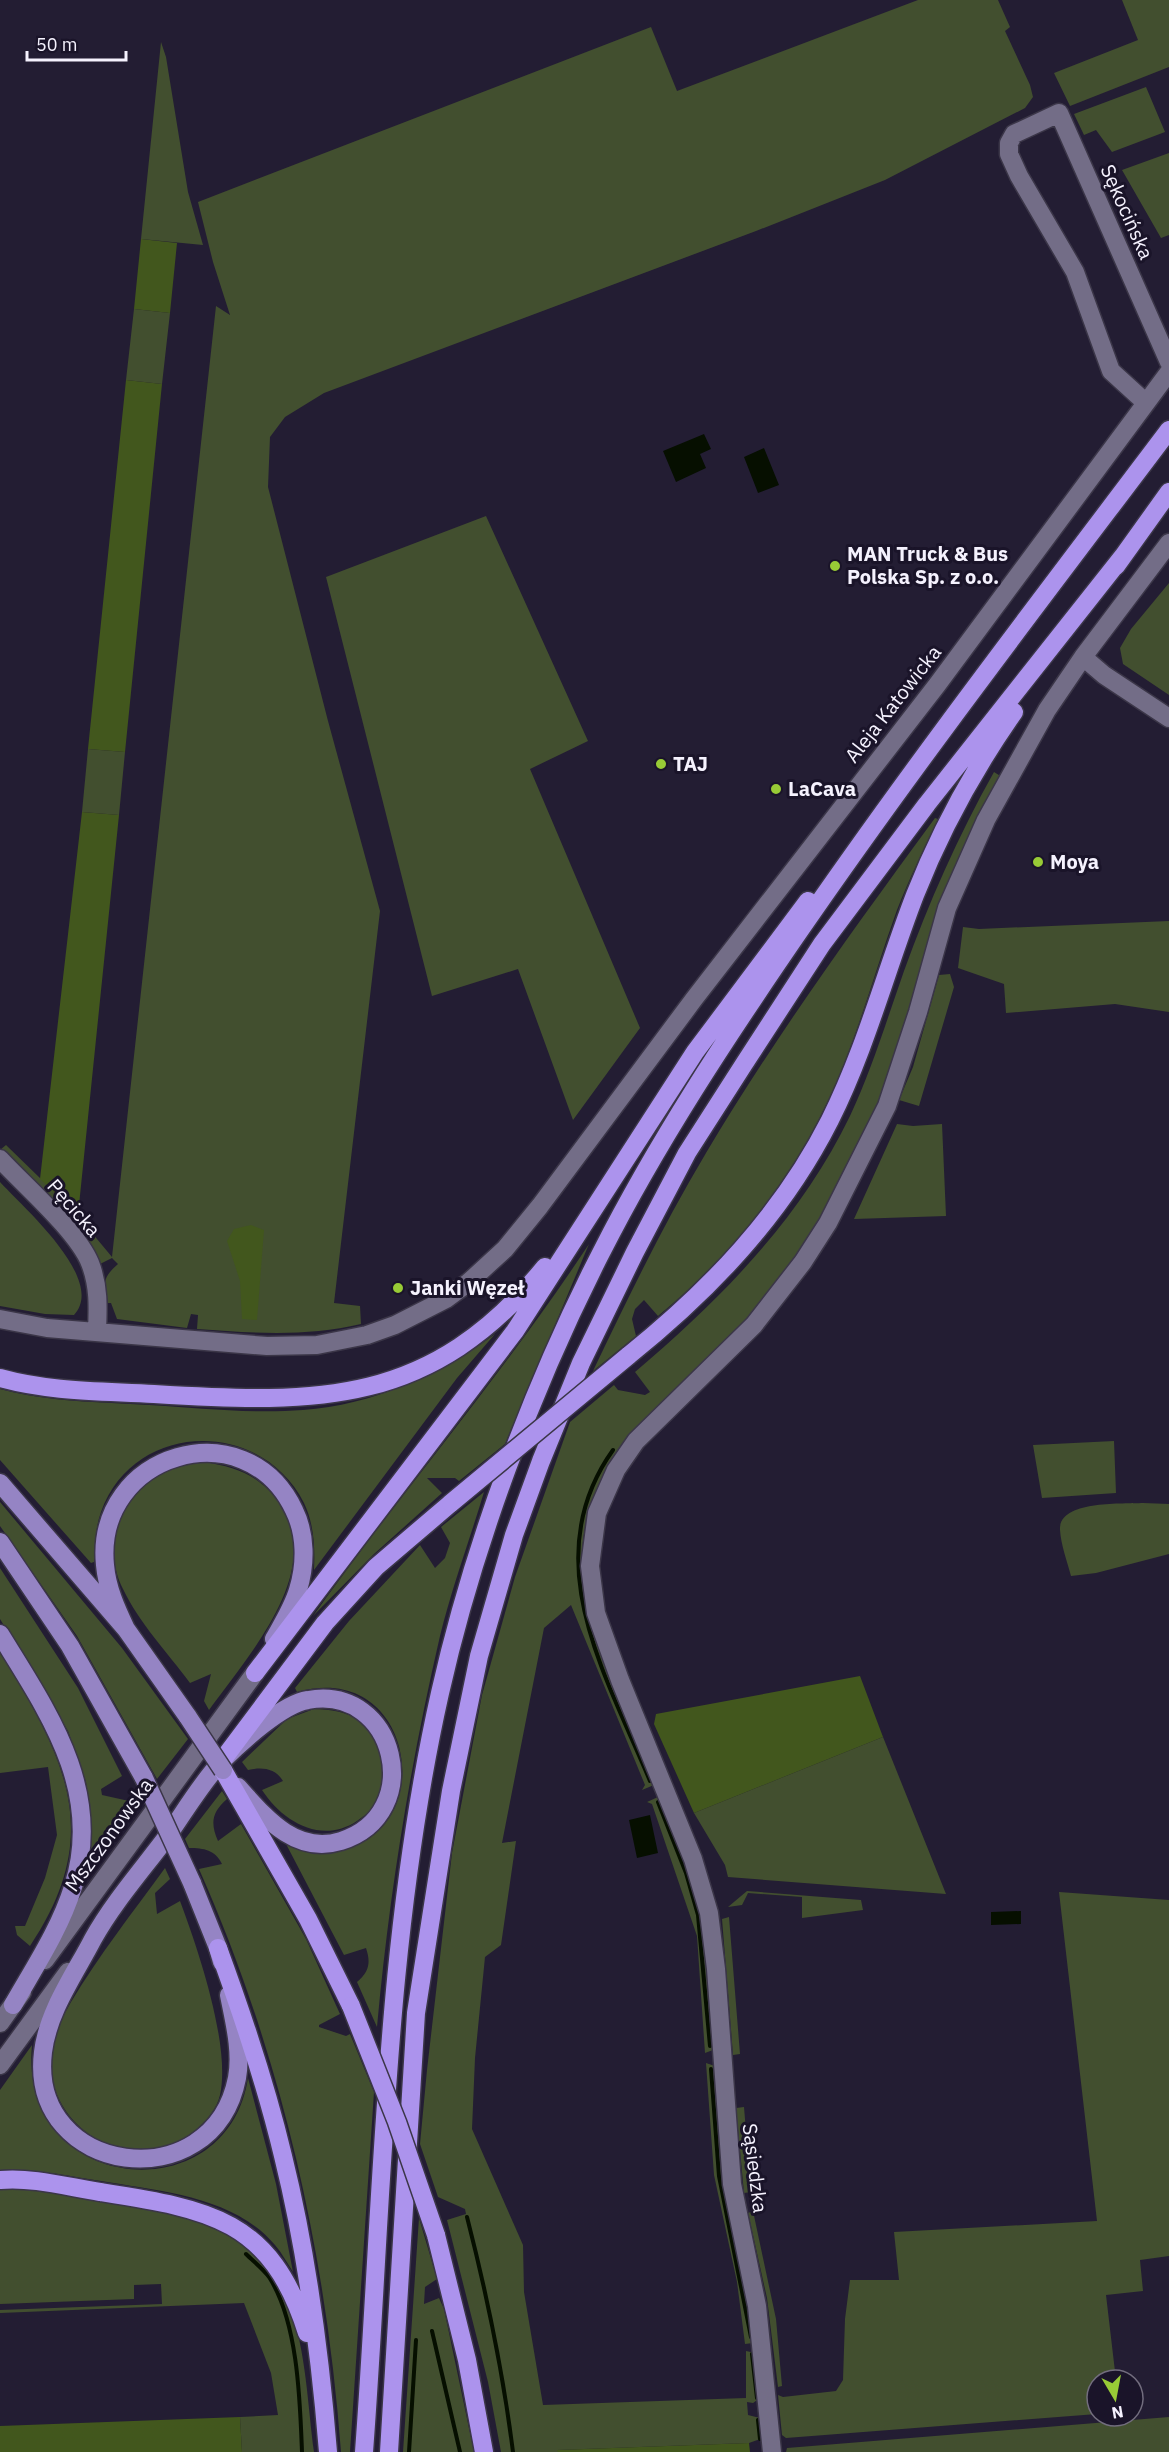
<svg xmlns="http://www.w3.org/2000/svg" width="1169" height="2452" font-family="'IBM Plex Sans',sans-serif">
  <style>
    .green { fill: #424f2f }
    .forest { fill: #42571d }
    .water { fill: #060f00 }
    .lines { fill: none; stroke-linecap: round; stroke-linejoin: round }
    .stream { stroke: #060f00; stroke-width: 4 }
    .secondary-casing { stroke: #3b3648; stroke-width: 21 }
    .primary-casing { stroke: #3b3648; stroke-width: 21 }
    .highway-casing { stroke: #3b3648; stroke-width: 21 }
    .secondary { stroke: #736d87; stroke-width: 18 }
    .primary { stroke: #9584c4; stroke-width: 18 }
    .highway { stroke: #ac93ed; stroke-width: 18 }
    .primary-bridge-casing { stroke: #3b3648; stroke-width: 21; stroke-linecap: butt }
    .highway-bridge-casing { stroke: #3b3648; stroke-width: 21; stroke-linecap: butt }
    .primary-bridge { stroke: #9584c4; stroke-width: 18 }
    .highway-bridge { stroke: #ac93ed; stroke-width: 18 }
    .poi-dot { fill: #98cb36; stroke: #1a1429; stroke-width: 2 }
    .labels { text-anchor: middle; stroke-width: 6; stroke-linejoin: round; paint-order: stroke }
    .street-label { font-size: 20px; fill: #f5f2fe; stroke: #1a1429 }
    .poi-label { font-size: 20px; font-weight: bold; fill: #f5f2fe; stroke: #1a1429; text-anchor: start }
  </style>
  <rect width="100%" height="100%" fill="#231d33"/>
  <path class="green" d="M918 0H998L1010 27 1005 31 1030 85 1033 97 1025 108 885 180 756 231 324 393 285 417 270 437 268 487 328 721 380 911 334 1303 360 1306 361 1324C306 1337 253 1333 197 1329L198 1315 191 1314 187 1328 117 1319 111 1303H108C105 1282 101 1279 118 1264L112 1258 100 1264 86 1239 92 1233 112 1257 216 306 230 315 213 262 198 202 651 27 677 91Z
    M1122 0H1169V67L1070 106 1054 73 1138 40Z
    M161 42 166 57 188 192 203 245 141 239Z
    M1146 87 1165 132 1112 152 1096 130 1084 135 1074 114Z
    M1169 153V235L1161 238 1122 170Z
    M134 309 170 313 162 384 126 380Z
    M486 516 588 741 530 769 640 1028 573 1120 518 969 432 996 326 577Z
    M1169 583V695L1123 664 1120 648 1131 629Z
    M88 749 125 752 119 815 82 812Z
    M994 772 1002 777C976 840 944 903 922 968 908 1010 898 1053 883 1094 865 1145 837 1196 807 1242 785 1276 758 1312 729 1341 671 1398 598 1447 584 1534 573 1605 607 1668 634 1731 641 1748 653 1767 654 1785L642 1790 645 1785 571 1605 544 1628 502 1843 516 1841 501 1945 485 1957 475 2058 472 2129 523 2245 524 2292 543 2405 746 2398V2351L755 2353 760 2398 753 2403 747 2402 748 2415 760 2418 763 2438 749 2443 558 2450V2452H501L488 2382 447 2220 466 2214 465 2209 438 2197 420 2144 427 2070 452 1853 482 1695 515 1577 570 1422 614 1385 618 1390 645 1395 650 1392 635 1372C722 1298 800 1219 850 1116 872 1069 887 1019 904 971 929 902 958 836 994 772Z
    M935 818 938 819C924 849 909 879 897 910 873 976 856 1044 825 1107 786 1188 727 1259 658 1316L644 1300 635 1309 632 1319 636 1336 593 1371C628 1298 664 1223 706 1153 775 1037 855 927 935 818Z
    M1169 921V1012L1115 1004 1006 1013 1004 984 958 968 963 927 979 929Z
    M950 974 954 987 919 1106 899 1100 913 1067 939 975Z
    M897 1124 913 1126 942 1124 946 1216 854 1219Z
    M6 1145 78 1215 88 1228 82 1232 0 1150Z
    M0 1182C23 1207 107 1280 74 1315L45 1314 0 1306Z
    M589 1244 505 1444 459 1481 455 1478H427L442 1493 374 1554 313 1616C403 1490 504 1373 589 1244Z
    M495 1334 457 1378 314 1570C315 1547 314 1524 304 1503 261 1418 134 1420 101 1512 95 1529 95 1545 94 1562L91 1563 0 1460V1389C48 1402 99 1402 149 1405 199 1408 252 1414 303 1410 372 1405 440 1375 495 1334Z
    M1114 1441 1116 1493 1042 1498 1033 1445Z
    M204 1462C237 1467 261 1476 281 1505 325 1572 247 1657 209 1710L204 1701 211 1674 190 1683C168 1653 139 1623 123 1589 99 1543 125 1485 172 1467 181 1463 194 1463 204 1462Z
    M484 1492C470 1539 452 1587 440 1636 410 1765 389 1895 377 2027L357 1982C369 1972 371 1963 366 1948L344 1955 285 1842C300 1845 320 1852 335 1850 441 1838 417 1658 297 1692L295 1688 349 1621 420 1545 435 1568 445 1558 450 1543 441 1527Z
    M0 1502 122 1648 188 1739 157 1779 77 1636 0 1526Z
    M1143 1503 1169 1504V1554L1096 1573 1071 1576C1067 1561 1061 1545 1060 1530 1058 1500 1123 1504 1143 1503Z
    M0 1568 78 1688 122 1776 101 1789 102 1795 129 1801 133 1799 137 1808 86 1878 91 1837 86 1782 68 1731 0 1619Z
    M0 1651C63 1756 107 1831 30 1946L17 1935 15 1926H25L45 1878 57 1835 48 1767 0 1773Z
    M314 1709C349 1710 370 1719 380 1753 385 1770 386 1786 377 1802 373 1810 364 1816 357 1821 321 1845 282 1821 262 1790L283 1781C275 1768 262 1767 248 1770L242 1762 287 1719Z
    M883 1737 946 1894 728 1877 725 1865 694 1813Z
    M222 1791 227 1799C212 1812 210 1823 218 1841L241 1824 306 1939 340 2014 319 2025V2027L346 2036 350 2034 374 2092 350 2452H341C326 2251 281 2054 199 1869L222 1864C215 1850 204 1848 189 1848L185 1839Z
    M658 1797 662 1798 695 1886 705 1929 713 2050 705 2053 697 1936 652 1804 647 1802Z
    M165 1868 170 1879 155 1893 157 1914 180 1901C198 1949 231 2046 220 2095 217 2108 208 2119 198 2128 133 2186 33 2124 53 2039 57 2026 65 2013 71 2002 99 1955 133 1912 165 1868Z
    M747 1891 861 1900 863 1910 802 1918V1897L748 1893 742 1905 728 1907Z
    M1059 1892 1169 1900V2256L1140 2260 1143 2291 1106 2295 1116 2380H1097V2414L786 2438 782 2435 778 2395 783 2397 836 2391 843 2380 845 2319 850 2280H899L894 2232 1097 2221Z
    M729 1917 740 2054 733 2055 722 1919Z
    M32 2045C18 2194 227 2215 248 2078L276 2184 293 2272C287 2263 282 2253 275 2245 234 2196 159 2191 101 2181 68 2176 34 2168 0 2170V2090Z
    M706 2063 715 2066 753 2343 745 2344 737 2282 714 2175Z
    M744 2107 751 2192 744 2193 736 2108Z
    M0 2188C37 2189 72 2195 108 2201 188 2213 255 2225 290 2309 306 2348 308 2409 314 2452H242L240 2417 278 2415 271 2373 244 2303 0 2313V2310L162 2304 161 2284 134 2285V2299L0 2304Z
    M753 2211 776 2319 782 2386 778 2387 767 2298 748 2213Z
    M419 2218 437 2279 425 2287 424 2304 439 2298 444 2309 474 2452H403Z
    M1169 2417V2452H786L787 2448Z"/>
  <path class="forest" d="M141 239 177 243 170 313 134 309Z
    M126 380 162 384 125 752 88 749Z
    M82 812 119 815 78 1215 40 1179Z
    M251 1225 264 1230 257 1320 242 1319 240 1281 227 1241 234 1229Z
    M860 1676 883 1737 694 1813 654 1724 656 1714Z
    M240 2417 242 2452H0V2426Z
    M749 2443 750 2452H558L557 2450Z"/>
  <path class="water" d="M704 434 711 449 700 454 706 468 676 482 663 451Z
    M764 448 779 485 758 493 744 457Z
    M650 1815 658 1853 637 1858 629 1820Z
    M1021 1911V1924L991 1925V1912Z"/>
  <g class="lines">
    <path class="stream" d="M613 1450C535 1559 606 1675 650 1781
      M658 1802 686 1873 698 1915 710 2046
      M711 2069 719 2176 751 2337
      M467 2217C487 2295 503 2372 513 2452
      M246 2254C253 2261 263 2269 269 2277 298 2322 300 2400 302 2452
      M432 2331 460 2452
      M752 2354 757 2398
      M758 2420 760 2439
      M409 2452 416 2340"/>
    <defs>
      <path id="secondary" d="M1145 402 1111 371 1075 272 1019 176 1009 154V143L1014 134 1059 113 1169 362
        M1083 657 1104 675 1169 718
        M0 1159C25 1186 77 1231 90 1263 99 1286 98 1308 97 1331
        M0 1319 47 1328 267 1346 317 1345 367 1335 395 1325 446 1299 469 1282 505 1249 540 1206 694 999 937 685 1169 372
        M45 1960 255 1673
        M0 2023 22 1992
        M0 2065 68 1972
        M772 2452 757 2306 732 2184 716 1969 709 1913 693 1859 620 1680 596 1613 590 1566 597 1513 616 1470 636 1441 754 1325 803 1262 828 1223 887 1106 918 1012 947 908 986 820 1047 710 1083 657 1169 543"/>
      <path id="primary" d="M0 1483 126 1629 188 1717
        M0 1542 70 1646 144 1778
        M126 1629C116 1608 107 1588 105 1565 94 1453 246 1408 294 1510 306 1534 306 1564 298 1590 293 1607 283 1623 274 1639
        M0 1634C48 1712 104 1791 73 1887 60 1929 34 1968 13 2005
        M192 1883 218 1948 222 1962
        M229 1995C234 2021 242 2051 237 2078 213 2201 28 2176 43 2052 48 2011 75 1974 93 1939 113 1903 142 1870 166 1838 184 1813 201 1783 222 1761 241 1742 282 1704 308 1700 396 1684 427 1814 341 1841 295 1855 265 1817 238 1787"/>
      <path id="highway" d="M1116 566 1169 492
        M628 1356C710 1290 782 1215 830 1120 866 1048 886 970 915 895 941 829 974 769 1014 712
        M0 1378C50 1392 102 1391 154 1394 320 1404 431 1406 545 1267
        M255 1673 515 1331 695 1052 808 901
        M221 1762 325 1623 376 1567 451 1503
        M223 1770 308 1919 351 2006
        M218 1948C243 2016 266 2085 283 2156 307 2253 320 2352 328 2452
        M0 2180C33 2177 68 2187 100 2192 208 2209 271 2218 307 2333
        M436 2235 467 2360 484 2452
        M364 2452C383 2199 384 1942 440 1693 473 1546 533 1385 602 1251 658 1141 726 1038 796 936 915 763 1043 597 1169 430
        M389 2452 416 2013 451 1791 479 1656 514 1535 541 1461 581 1363 635 1252 687 1153 744 1064 822 944 927 804 1123 556"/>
    </defs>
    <use href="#secondary" class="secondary-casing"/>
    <use href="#primary" class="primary-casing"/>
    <use href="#highway" class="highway-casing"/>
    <use href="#secondary" class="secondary"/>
    <use href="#primary" class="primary"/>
    <use href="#highway" class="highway"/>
    <defs>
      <path id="primary-bridge" d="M188 1717 223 1770
        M144 1778 192 1883"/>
      <path id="highway-bridge" d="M451 1503 628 1356
        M351 2006 397 2122 436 2235"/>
    </defs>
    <use href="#primary-bridge" class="primary-bridge-casing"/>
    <use href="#highway-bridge" class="highway-bridge-casing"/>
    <use href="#primary-bridge" class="primary-bridge"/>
    <use href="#highway-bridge" class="highway-bridge"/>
  </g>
  <g class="poi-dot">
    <circle cx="835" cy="566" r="6"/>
    <circle cx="661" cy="764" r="6"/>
    <circle cx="776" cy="789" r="6"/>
    <circle cx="1038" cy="862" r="6"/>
    <circle cx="398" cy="1288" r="6"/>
  </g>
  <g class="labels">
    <g class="street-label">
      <text transform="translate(1127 212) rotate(66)" y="7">Sękocińska</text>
      <text transform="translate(893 704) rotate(-52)" y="7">Aleja Katowicka</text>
      <text transform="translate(74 1208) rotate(49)" y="7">Pęcicka</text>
      <text transform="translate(109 1835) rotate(-54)" y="7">Mszczonowska</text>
      <text transform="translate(755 2168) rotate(83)" y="7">Sąsiedzka</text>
    </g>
    <g class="poi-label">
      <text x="847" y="561">MAN Truck &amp; Bus<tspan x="847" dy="23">Polska Sp. z o.o.</tspan></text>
      <text x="673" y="771">TAJ</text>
      <text x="788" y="796">LaCava</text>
      <text x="1050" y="869">Moya</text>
      <text x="410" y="1295">Janki Węzeł</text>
    </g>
  </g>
  <g transform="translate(1115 2398) rotate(170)"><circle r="28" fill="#1a1429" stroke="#726d7e" stroke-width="1.5"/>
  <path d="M0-4.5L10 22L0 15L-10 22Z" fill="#98cb36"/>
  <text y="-9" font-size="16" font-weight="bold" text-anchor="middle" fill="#f5f2fe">N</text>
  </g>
  <path d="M27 51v9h99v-9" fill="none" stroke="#f5f2fe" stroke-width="3"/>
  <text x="36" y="51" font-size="18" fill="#f5f2fe" stroke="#1a1429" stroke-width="4.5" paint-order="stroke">50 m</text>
</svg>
